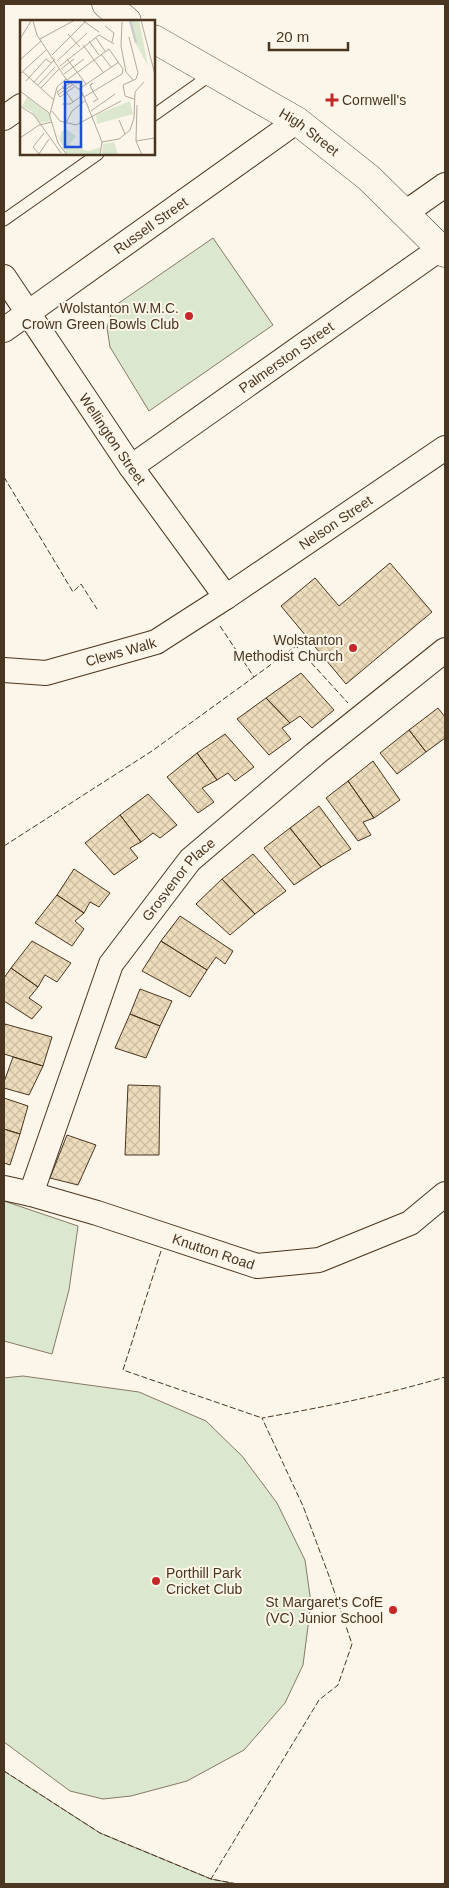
<svg xmlns="http://www.w3.org/2000/svg" width="449" height="1888" font-family="Helvetica,sans-serif">
  <style>
    .green { fill: #dce7d0; stroke: #887966 }
    .building { fill: url(#building-cross-hatch); stroke: #4a3520 }
    .lines { fill: none; stroke-linecap: round; stroke-linejoin: round }
    .service-casing { stroke: #4a3520; stroke-width: 13 }
    .minor-casing { stroke: #4a3520; stroke-width: 26 }
    .secondary-casing { stroke: #4a3520; stroke-width: 29 }
    .service { stroke: #fbf6e9; stroke-width: 11 }
    .minor { stroke: #fbf6e9; stroke-width: 24 }
    .secondary { stroke: #fbf6e9; stroke-width: 28 }
    .fence { stroke: #4a3520; stroke-width: 1; stroke-dasharray: 6 2.5; stroke-linecap: butt }
    .poi-dot { fill: #c62828; stroke: #fbf6e9; stroke-width: 2 }
    .labels { text-anchor: middle; stroke-width: 4; stroke-linejoin: round; paint-order: stroke }
    .poi-label { font-size: 14px; fill: #4a3520; stroke: #fbf6e9; text-anchor: end }
    .street-label { font-size: 14px; fill: #4a3520; stroke: #fbf6e9 }
    .inset-river { fill: none; stroke: #c9cecd; stroke-width: 2.5 }
    .inset-road { fill: none; stroke: #b4a999; stroke-width: 1 }
    .view { fill: #1d4ed8; fill-opacity: 0.15; stroke: #1d4ed8; stroke-width: 2.5 }
    .inset-edge { fill: none; stroke: #4a3520; stroke-width: 2.5 }
  </style>
  <defs>
    <pattern id="building-cross-hatch" width="8" height="8" patternUnits="userSpaceOnUse" patternTransform="scale(1.25)"><rect width="8" height="8" fill="#ecdcbc"/><path d="M0 0l8 8M0 8l8-8" fill="none" stroke="#ccbda1"/></pattern>
  </defs>
  <rect width="100%" height="100%" fill="#fbf6e9"/>
  <path class="green" d="M213 238 273 325 149 411 110 347 107 328 113 307Z
    M4 1201 78 1226 69 1290 52 1354 4 1341Z
    M23 1376 139 1392 206 1421 242 1456 277 1503 305 1560 311 1603 303 1665 285 1703 244 1750 187 1781 131 1796 103 1799 70 1791 4 1742V1378Z
    M4 1771 100 1833 211 1879 237 1884H4Z"/>
  <path class="building" d="M390 563 432 612 346 684 281 606 315 578 339 606Z
    M301 673 334 710 312 728 300 716 290 723 266 698Z
    M266 698 290 723 282 728 291 739 269 755 237 719Z
    M438 708 445 717V738L426 752 409 730Z
    M409 730 426 752 397 774 380 753Z
    M225 734 254 767 235 781 228 773 217 780 197 753Z
    M197 753 217 780 202 788 214 802 198 813 167 777Z
    M373 761 400 800 374 818 348 781Z
    M348 781 374 818 363 822 371 835 358 841 326 798Z
    M148 794 177 825 160 838 153 833 141 842 120 815Z
    M319 806 351 849 321 867 290 828Z
    M120 815 141 842 130 848 138 858 114 875 85 843Z
    M290 828 321 867 294 885 264 848Z
    M253 854 286 891 255 914 222 879Z
    M74 869 110 893 99 907 90 902 84 913 57 895Z
    M222 879 255 914 230 935 196 904Z
    M57 895 84 913 75 921 84 929 72 946 35 923Z
    M180 916 233 951 225 964 216 957 207 970 161 941Z
    M32 941 71 963 57 982 45 975 38 987 11 968Z
    M161 941 207 970 190 997 142 971Z
    M11 968 38 987 29 998 42 1007 32 1019 4 1001V978Z
    M140 989 172 1001 160 1026 130 1014Z
    M130 1014 160 1026 146 1058 115 1048Z
    M5 1024 52 1037 43 1066 4 1054V1029Z
    M13 1057 43 1066 29 1095 4 1088V1082Z
    M128 1085 160 1086 159 1155H125Z
    M4 1098 28 1106 20 1134 4 1129Z
    M4 1129 20 1134 10 1165 4 1163Z
    M67 1135 96 1145 78 1185 50 1178Z"/>
  <g class="lines">
    <defs>
      <path id="service" d="M154 115 212 74
        M4 220 98 154"/>
      <g id="minor">
        <path d="M4 118 21 106"/>
        <path d="M405 213 445 185"/>
        <path id="s1" d="M4 277 131 467 226 597"/>
        <path id="s2" d="M4 330 297 121"/>
        <path id="s3" d="M131 467 441 248"/>
        <path id="s4" d="M4 670 46 673 156 642 226 597 445 448"/>
        <path id="s5" d="M4 1188 31 1194 97 1213 257 1266 319 1260 410 1223 445 1194"/>
        <path id="s6" d="M31 1194 111 964 190 860 315 754 445 650"/>
      </g>
      <g id="secondary">
        <path d="M106 4 127 21"/>
        <path id="s7" d="M154 39 297 121 369 178 445 253"/>
      </g>
    </defs>
    <use href="#service" class="service-casing"/>
    <use href="#minor" class="minor-casing"/>
    <use href="#secondary" class="secondary-casing"/>
    <use href="#service" class="service"/>
    <use href="#minor" class="minor"/>
    <use href="#secondary" class="secondary"/>
    <path class="fence" d="M4 477 73 592 81 584 97 609
      M220 626 254 677 296 646 348 703
      M4 846 152 751 254 677
      M161 1251 123 1370 262 1418
      M4 1771 100 1833 211 1879
      M237 1884 211 1879 319 1700 338 1685 352 1644 329 1576 303 1506 262 1418C324 1407 385 1395 445 1377
      M440 1884 445 1883"/>
  </g>
  <g class="poi-dot">
    <path d="M329.5 92.5h5v5h5v5h-5v5h-5v-5h-5v-5h5z"/>
    <circle cx="189" cy="316" r="5"/>
    <circle cx="353" cy="648" r="5"/>
    <circle cx="156" cy="1581" r="5"/>
    <circle cx="393" cy="1610" r="5"/>
  </g>
  <g class="labels">
    <g class="poi-label">
      <text x="342" y="105" text-anchor="start">Cornwell's</text>
      <text x="179" y="313">Wolstanton W.M.C.<tspan x="179" dy="16">Crown Green Bowls Club</tspan></text>
      <text x="343" y="645">Wolstanton<tspan x="343" dy="16">Methodist Church</tspan></text>
      <text x="166" y="1578" text-anchor="start">Porthill Park<tspan x="166" dy="16">Cricket Club</tspan></text>
      <text x="383" y="1607">St Margaret's CofE<tspan x="383" dy="16">(VC) Junior School</tspan></text>
    </g>
    <g class="street-label">
      <text dy="5" stroke="none"><textPath href="#s7" startOffset="181">High Street</textPath></text>
      <text dy="5" stroke="none"><textPath href="#s2" startOffset="180">Russell Street</textPath></text>
      <text dy="5" stroke="none"><textPath href="#s3" startOffset="190">Palmerston Street</textPath></text>
      <text dy="5" stroke="none"><textPath href="#s1" startOffset="195">Wellington Street</textPath></text>
      <text dy="5" stroke="none"><textPath href="#s4" startOffset="372">Nelson Street</textPath></text>
      <text dy="5" stroke="none"><textPath href="#s4" startOffset="120">Clews Walk</textPath></text>
      <text dy="5" stroke="none"><textPath href="#s6" startOffset="352">Grosvenor Place</textPath></text>
      <text dy="5" stroke="none"><textPath href="#s5" startOffset="219">Knutton Road</textPath></text>
    </g>
  </g>
  <g transform="translate(20 20)">
    <rect width="135" height="135" fill="#fbf6e9"/>
    <path d="M7 77 29 94 31 101 20 103 11 91 2 86ZM46 109 56 116 49 125 68 131 81 127 80 135 46 134 36 111 40 118 41 112ZM94 122 98 134 82 135 83 124Z" fill="#dce7d0"/>
    <path d="M110 0H119L128 46 116 24Z" fill="#dce7d0"/>
    <path d="M110 81 113 94 77 104 76 95Z" fill="#dce7d0"/>
    <path class="inset-river" d="M110 0 116 23"/>
    <path class="inset-road" d="M62 0 79 12M121 0 135 55M13 1 17 15 46 59 62 72 82 122M102 2 101 26 106 52 113 60M85 6 94 13 92 22M48 14 60 27M109 17 118 53 116 59 103 65 105 76 114 79M76 18 85 31M0 19 11 1M20 19 55 0M69 21 79 35M63 25 83 52M81 34 91 47M32 35 67 0M47 39 66 64M0 40 21 21M37 41 67 13M40 46 79 15 94 24M41 49 54 39M3 52 34 80M0 54 26 30M44 54 64 39M47 60 89 29 103 49 102 54 64 77M6 61 26 39 31 43M14 62 35 39M50 63 37 72 40 77 54 67M18 65 35 47M42 66 53 82M70 66 73 63 70 65 73 72 78 79 73 82M21 68 39 49M59 69 99 42M0 71 29 93 38 123 47 135M39 74 52 65M42 84H50L63 75M117 85 116 121 122 135M0 86 14 95 41 133M32 91 40 101 56 105 101 81M71 91 95 74M30 94 37 67 46 59M99 100 105 114M46 103 52 91 66 80M0 118 19 105 32 102M116 121 135 118M19 134 29 119M20 135 13 127 24 113M80 135 82 122 99 119 110 110 114 98 115 72 124 62"/>
    <path class="view" d="M45 62H61V127H45Z"/>
    <rect width="135" height="135" class="inset-edge"/>
  </g>
  <rect width="449" height="1888" fill="none" stroke="#4a3520" stroke-width="10"/>
  <path d="M269 42v8h79v-8" fill="none" stroke="#4a3520" stroke-width="2.5"/>
  <text x="276" y="42" font-size="15" fill="#4a3520" stroke="#fbf6e9" stroke-width="4" paint-order="stroke">20 m</text>
</svg>
